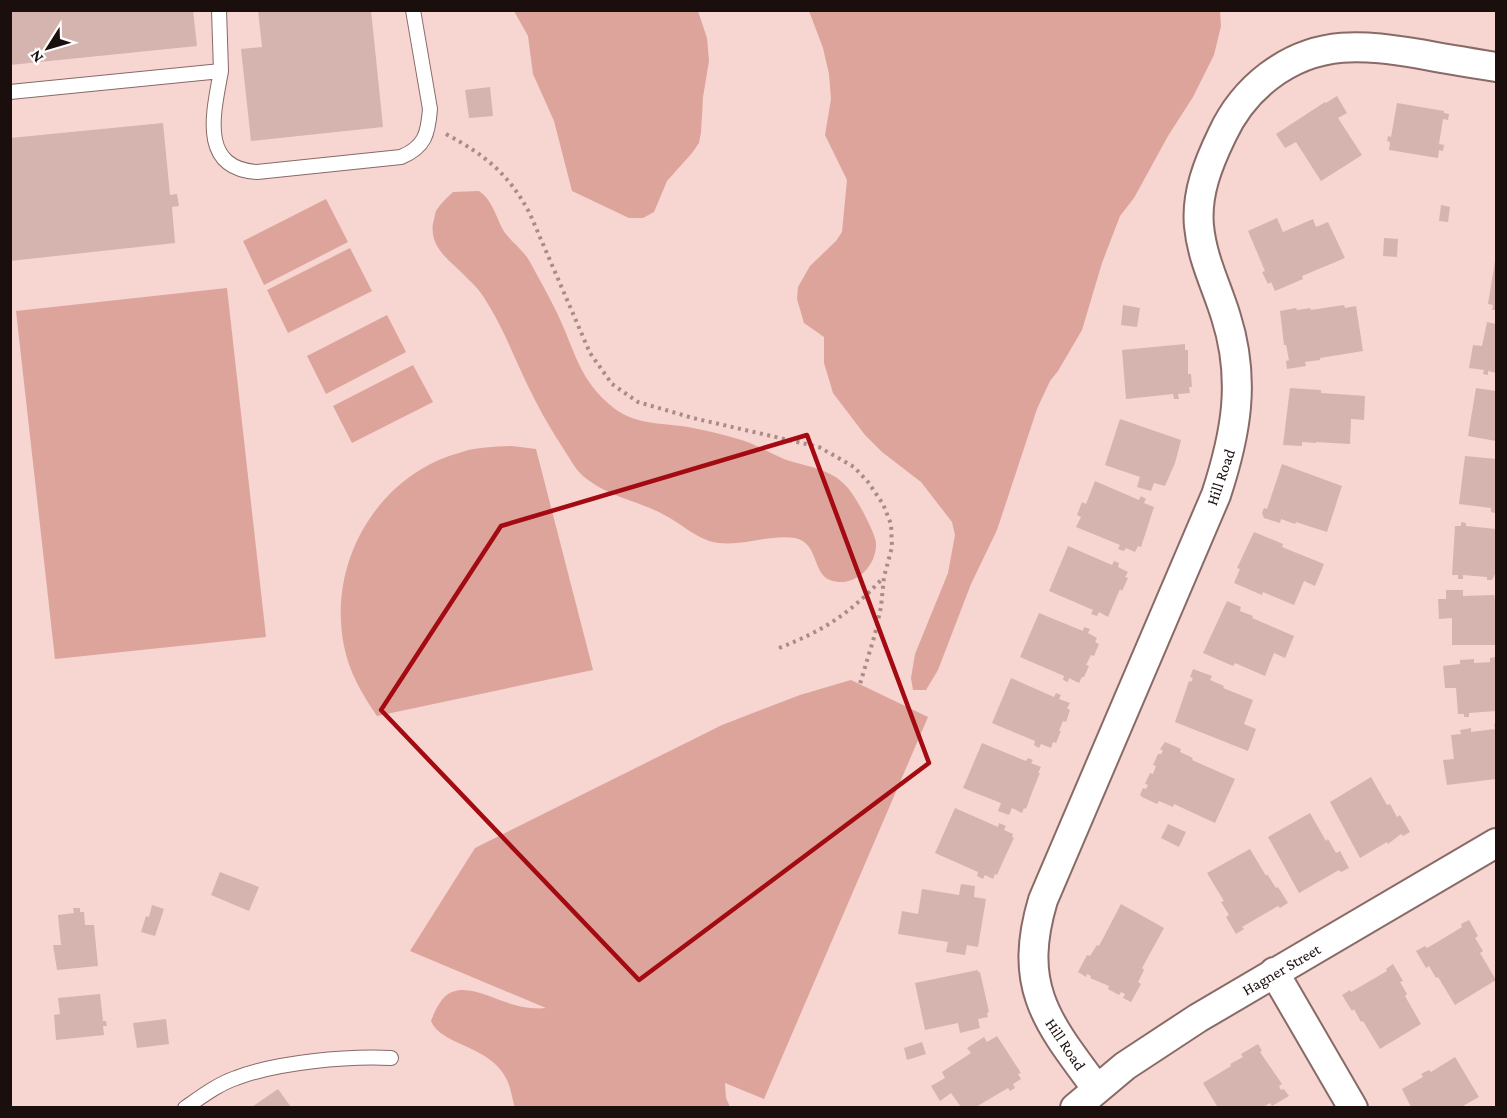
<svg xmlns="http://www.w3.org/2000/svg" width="1507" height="1118" font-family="'Crimson Pro',serif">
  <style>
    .green { fill: #dda49c }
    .building { fill: #d5b4af }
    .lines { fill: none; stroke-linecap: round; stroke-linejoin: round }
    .service-casing { stroke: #886a66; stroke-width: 16 }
    .minor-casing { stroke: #886a66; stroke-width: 32 }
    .path { stroke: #a78d89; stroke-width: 4; stroke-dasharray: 3 4.5; stroke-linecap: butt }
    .service { stroke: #fff; stroke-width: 14 }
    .minor { stroke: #fff; stroke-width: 28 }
    .marked { fill: none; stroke: #a30a11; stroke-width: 4.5; stroke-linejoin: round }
    .labels { text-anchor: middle; stroke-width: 6; stroke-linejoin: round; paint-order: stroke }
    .street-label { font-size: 16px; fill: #1a0f0d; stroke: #fff }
  </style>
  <rect width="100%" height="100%" fill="#f7d5d0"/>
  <path class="green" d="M514 11H698L707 38 709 61 703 97 701 132 699 143 692 153 667 181 654 212 643 218H629L572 191 554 121 533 74 528 36Z
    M809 11 1220 10 1221 26 1214 55 1193 97 1168 136 1134 198 1120 216 1102 263 1082 330 1058 371 1050 381 1037 409 997 530 971 584 938 670 926 690H913L911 678 915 654 948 573 955 535 952 522 921 482 882 452 865 435 833 393 824 363V337L804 323 797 299 798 287 810 266 836 241 842 232 847 180 825 135 831 99 829 74 823 48Z
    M479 191C492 200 495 214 502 228 509 241 523 249 530 262 539 279 549 296 557 313 576 352 578 380 615 409 637 425 663 423 688 427 704 430 722 434 738 439 754 443 769 453 784 459 806 467 831 468 847 487 855 495 875 532 876 543 877 567 853 589 830 580 812 573 819 543 795 538 770 534 744 546 719 543 700 541 684 526 668 517 639 500 611 499 583 476 574 468 568 455 561 445 548 425 537 405 527 384 514 357 504 330 488 304 483 295 476 286 468 279 453 262 429 250 433 223 434 221 435 213 436 211 440 204 448 197 453 192Z
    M326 199 348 242 264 285 243 241Z
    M350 248 372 291 288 333 267 290Z
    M227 288 266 637 55 659 16 311Z
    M387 315 406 352 326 394 307 356Z
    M413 365 433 402 352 443 333 406Z
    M512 446 536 449 593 670 377 716C362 694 349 672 344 646 327 562 378 474 462 452 478 447 495 447 512 446Z
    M851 680 928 717 764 1099 725 1083 726 1098 730 1107H515C512 1099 511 1088 507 1080 491 1045 441 1046 431 1021 435 1011 441 996 452 992 470 984 498 1001 515 1005 524 1008 538 1009 546 1008L410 951 475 848 722 725 800 695Z"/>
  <path class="building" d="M10 10H193L197 46 10 65Z
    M258 10H371L383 127 251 141 241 49 262 47Z
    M490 87 493 116 469 118 465 90Z
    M1337 96 1347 113 1338 118 1362 155 1321 181 1296 142 1285 148 1276 134 1325 102 1326 103Z
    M1397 103 1444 111V113L1449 114 1448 120 1443 119 1439 144 1444 145 1443 151 1439 150 1438 158 1389 150 1390 142 1387 141 1388 136 1391 137Z
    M163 123 170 195 177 194 179 206 172 207 175 243 10 261V138Z
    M1441 205 1450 207 1448 222 1439 221Z
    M1277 218 1283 232 1313 219 1316 227 1328 222 1345 258 1302 276 1303 279 1275 291 1271 282 1268 284 1262 272 1265 271 1248 231Z
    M1384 238 1398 239 1397 257 1383 256Z
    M1495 261H1496V310H1492L1493 305 1488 304Z
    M1123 305 1140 308 1137 327 1121 325Z
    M1344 305 1345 308 1356 306 1363 351 1320 358V360L1305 362 1306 366 1287 369 1286 361 1289 360 1286 345H1284L1280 311 1296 308 1297 310 1310 308 1311 310Z
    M1487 322 1496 324V373L1488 371V375L1483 374 1484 370 1469 368 1473 345 1482 346Z
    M1185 344V350H1188V374H1191L1192 387H1189L1190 393 1178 394 1179 399H1174L1173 394 1126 399 1122 350Z
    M1290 388 1321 390V393L1365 396 1364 420 1351 419 1350 444 1316 442V443L1302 442V446L1283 445Z
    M1476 388 1496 391V441L1468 436Z
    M1120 419 1181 440 1175 463 1165 486 1154 483 1151 491 1137 487 1140 477 1105 465Z
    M1465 456 1496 459V508L1495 513 1491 512V508L1459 504Z
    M1282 464 1342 486 1327 532 1296 522 1295 524 1281 519 1280 523 1264 518 1262 513 1264 508 1267 509Z
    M1095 481 1139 500 1141 496 1146 499 1144 503 1154 507 1141 547 1138 546 1135 552 1126 548 1124 551 1118 549 1120 545 1076 527 1081 517 1077 515 1082 502 1086 504Z
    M1461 522 1466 523V526L1496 529V572L1492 580H1487V577L1463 575V579H1458V575H1452L1455 526H1461Z
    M1254 532 1283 544 1282 547 1324 564 1315 586 1304 581 1294 605 1263 592 1262 595 1234 583 1240 569 1237 568Z
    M1068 546 1112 565 1114 561 1119 563 1118 567 1128 572 1125 577 1128 578 1122 591 1120 589 1108 617 1099 612 1097 616 1091 614 1093 610 1049 591Z
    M1446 590H1463V596L1494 595 1496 607 1495 645H1452V618L1439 619 1438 599H1446Z
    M1227 601 1241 607 1240 611 1253 616 1252 618 1294 636 1285 658 1274 653 1265 676 1235 663 1233 666 1203 653Z
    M1039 613 1083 631 1084 627 1090 629 1088 633 1097 638 1095 642 1099 644 1094 656 1091 655 1086 665 1089 666 1084 677H1082L1079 683 1069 678 1068 682 1063 680 1064 676 1020 657Z
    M1496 657V711L1469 713V717H1464V714H1458L1456 688H1445L1443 666 1460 664V660L1474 659V663L1490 662V658Z
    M1193 669 1212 676 1210 680 1224 686 1223 688 1253 700 1244 724 1256 729 1248 751 1175 722 1189 681 1191 682 1193 678 1190 677Z
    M1011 678 1054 697 1056 693 1061 695 1059 699 1070 703 1067 708 1070 710 1066 722 1063 721 1059 731H1061L1056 743 1053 742 1051 748 1041 744 1039 748 1034 745 1035 741 992 723Z
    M1494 724H1496V779L1447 785 1443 760 1454 759 1451 735 1461 734 1460 730 1471 728V732L1495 729Z
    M1165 742 1181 749 1180 752 1193 758 1192 760 1235 779 1215 823 1174 804 1173 807 1159 801 1157 804 1142 797 1140 795 1143 788 1146 789 1148 785 1145 784 1150 773 1153 774 1156 766 1153 765 1158 754H1161L1163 751 1160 749Z
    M982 743 1026 761 1028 758 1033 760 1031 763 1041 767 1038 773H1040L1033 790 1026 809 1024 808 1022 813 1012 808 1009 815 998 811 1001 803 963 788Z
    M1371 777 1387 805 1390 804 1397 817 1400 815 1410 832 1403 836 1401 834 1388 844 1387 842 1360 858 1330 802Z
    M955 808 998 827 999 823 1006 826 1004 830 1013 834 1012 837 1014 838 1005 857 997 875 995 874 993 879 985 875 983 879 977 876 978 872 935 853Z
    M1310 813 1326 841 1328 839 1336 853 1340 851 1349 868 1341 872 1339 870 1299 893 1268 837Z
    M1168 824 1186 832 1179 847 1161 838Z
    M1250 849 1266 876 1267 874 1276 888 1278 887 1288 903 1280 908 1278 906 1242 927 1244 929 1236 934 1226 917 1229 915 1221 902 1224 901 1207 873Z
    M220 872 259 887 249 911 211 895Z
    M961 884 975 886 974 897 986 899 978 947 967 945 965 955 946 952 948 942 898 934 902 911 918 914 922 889 959 895Z
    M1121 904 1164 928 1142 968 1144 970 1138 982 1141 984 1131 1002 1123 998 1125 994 1121 992 1119 995 1108 989 1109 986 1090 978 1091 976 1087 974 1086 977 1078 972 1087 955 1090 956 1097 945 1099 946Z
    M152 905 164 909 155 936 141 932 146 916 149 917Z
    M73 908H80V912H84L85 925H94L98 966 57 970 53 945H61L58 915 74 913Z
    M1469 920 1478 936 1475 938 1483 951 1480 953 1496 980 1455 1005 1438 977 1436 978 1429 966 1426 968 1416 951 1425 946 1427 948 1444 938 1462 927 1461 924Z
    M1393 964 1403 981 1400 982 1407 994 1405 996 1421 1024 1380 1049 1363 1021 1361 1022 1354 1009 1352 1011 1342 995 1350 990 1351 992 1387 971 1386 969Z
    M978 970V972H980L989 1012 987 1013 988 1017 978 1019 980 1028 960 1033 958 1023 925 1030 915 983Z
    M100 994 103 1021H106L107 1026H103L104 1035 56 1040 54 1015 60 1014 58 998Z
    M166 1019 169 1044 137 1048 133 1023Z
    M997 1036 1021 1073 1018 1074 1021 1079 1013 1084 1015 1088 1010 1091 1008 1088 976 1107H961L951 1093 940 1101 931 1086 945 1078 942 1072 971 1053 967 1048 984 1037 987 1042Z
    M922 1042 926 1054 907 1060 904 1048Z
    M1258 1044 1262 1051 1260 1052 1282 1084 1279 1086 1281 1090 1284 1089 1289 1096 1272 1106 1270 1103 1263 1107H1214L1217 1106 1203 1083 1231 1066 1230 1064 1243 1057 1241 1054Z
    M1455 1057 1479 1097 1461 1107H1411L1402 1089 1423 1077 1421 1074 1429 1070 1431 1072Z
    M278 1089 291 1107H252Z"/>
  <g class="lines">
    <defs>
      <path id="service" d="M219 10 221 71
        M10 92 221 71C214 111 198 168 257 172L401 157C425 147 428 134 430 109L413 10
        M185 1108C201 1097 218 1084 236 1078 278 1062 347 1056 391 1058"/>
      <path id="minor" d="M1274 972 1353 1108
        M1097 1089C1047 1022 1017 987 1043 900L1216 495C1236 434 1246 380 1226 317 1217 287 1202 259 1199 226 1196 194 1208 164 1222 135 1233 111 1248 92 1269 76 1318 39 1364 45 1420 54 1446 59 1471 63 1496 67
        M1075 1108 1125 1066 1198 1018 1496 843"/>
    </defs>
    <use href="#service" class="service-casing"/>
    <use href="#minor" class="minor-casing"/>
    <path class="path" d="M446 134C485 155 509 174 530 214L590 353 612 384 638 402 693 418 819 447 854 467 868 482 883 504 891 524 892 547 884 577 881 607 875 634 860 684
      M779 648C825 630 849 614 883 578"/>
    <use href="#service" class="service"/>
    <use href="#minor" class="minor"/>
  </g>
  <path class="marked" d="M807 435 929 763 639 980 381 710 501 526Z"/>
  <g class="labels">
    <g class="street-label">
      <text transform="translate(1220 477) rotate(-71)" y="6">Hill Road</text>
      <text transform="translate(1281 969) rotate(-30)" y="6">Hagner Street</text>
      <text transform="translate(1066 1044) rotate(56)" y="6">Hill Road</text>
    </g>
  </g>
  <rect width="1507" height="1118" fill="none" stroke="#1a0f0d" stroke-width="24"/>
  <g transform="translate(48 48) rotate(233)" stroke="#ffffff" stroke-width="4.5" paint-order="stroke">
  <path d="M0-4.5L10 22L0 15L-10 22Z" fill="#1a0f0d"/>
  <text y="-9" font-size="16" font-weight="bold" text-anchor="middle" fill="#1a0f0d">N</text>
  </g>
</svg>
